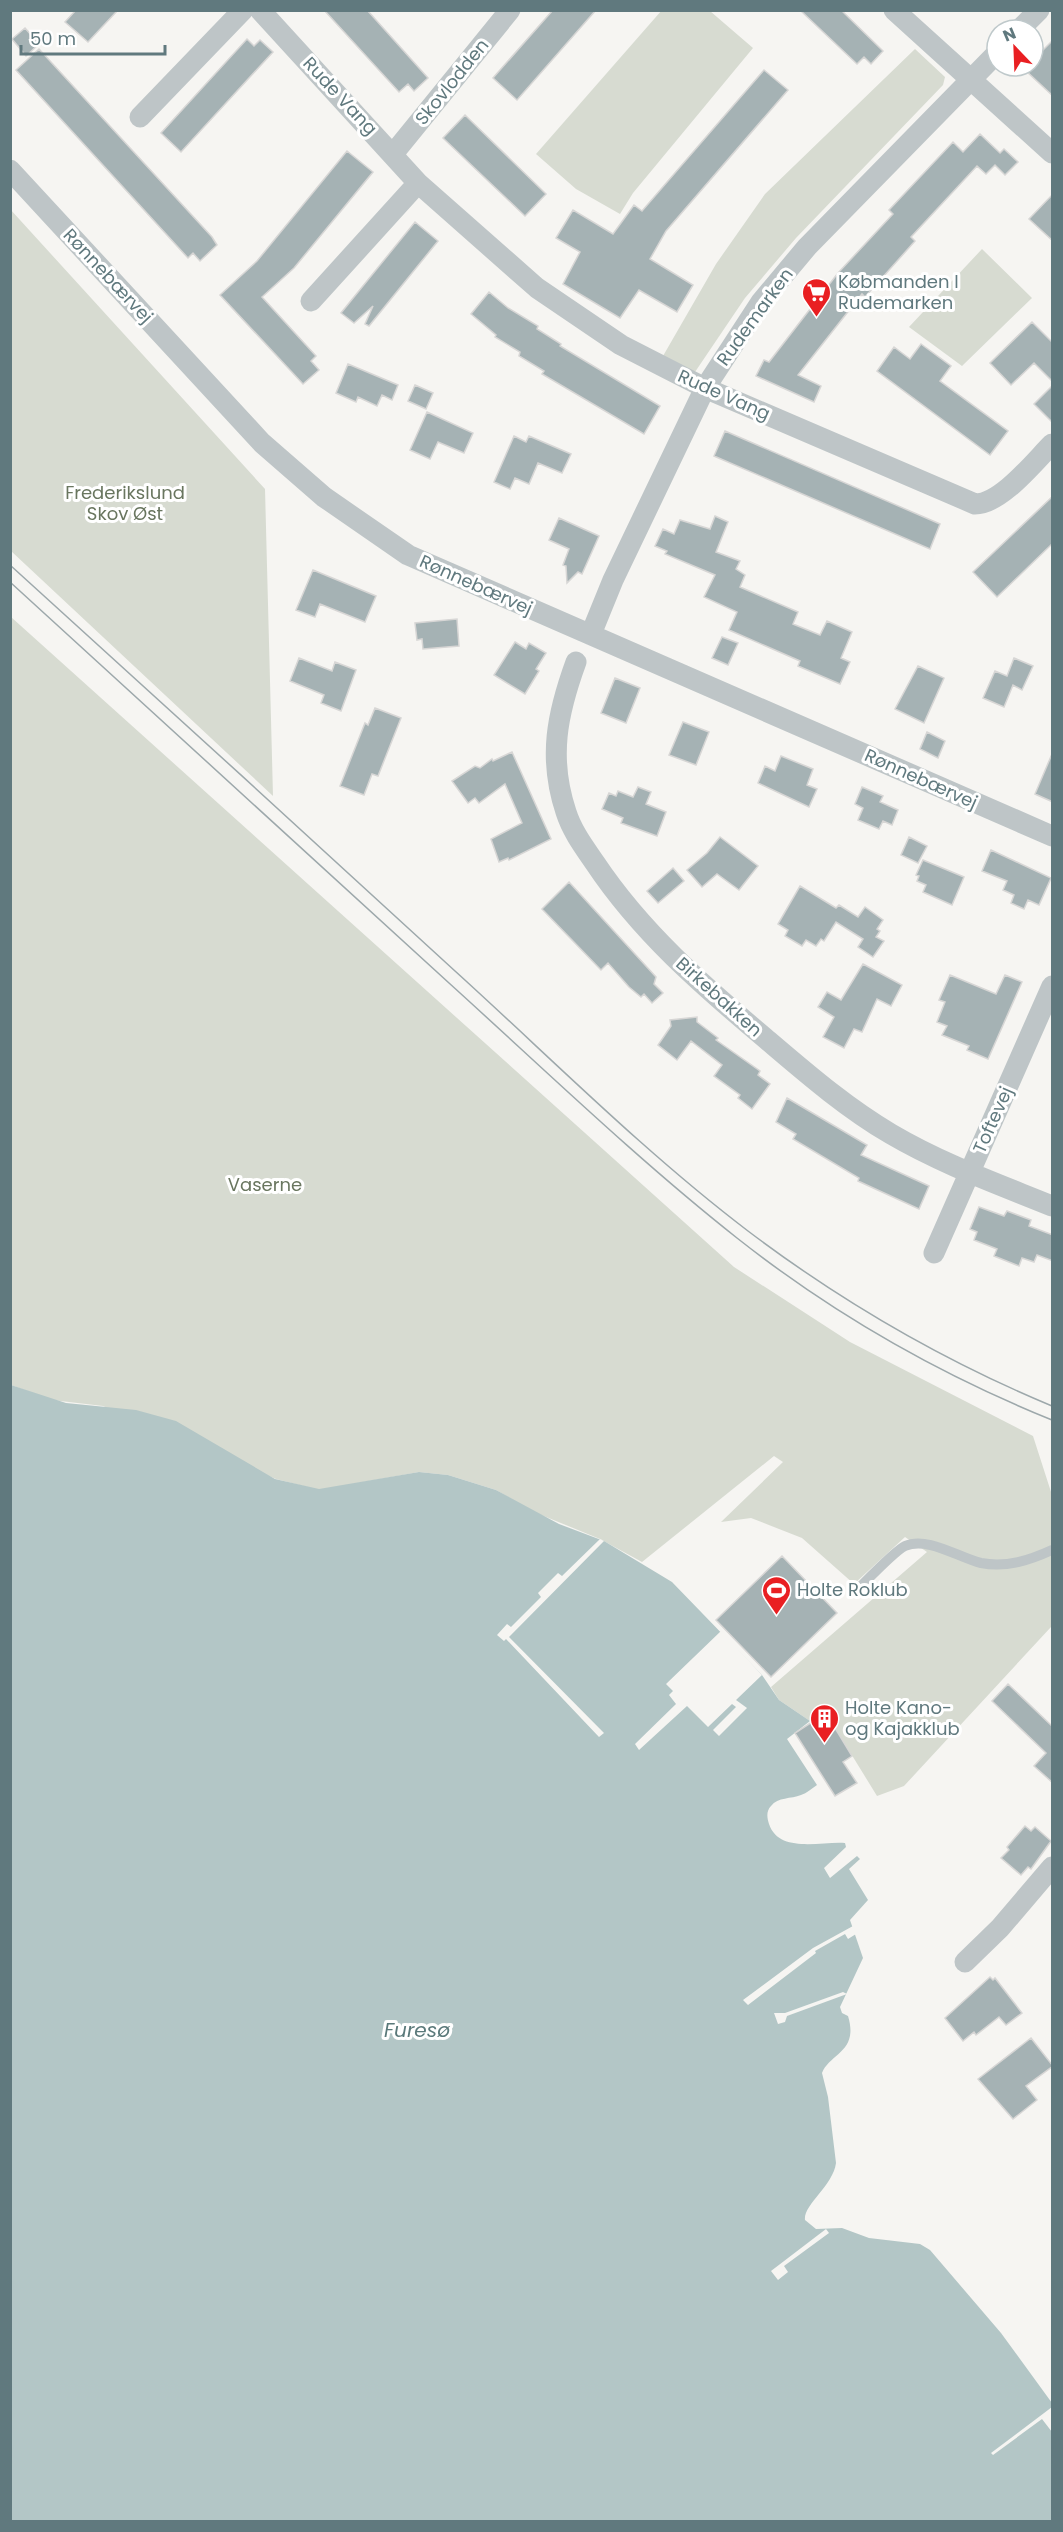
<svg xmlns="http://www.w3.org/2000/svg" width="1063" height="2532" font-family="Poppins,sans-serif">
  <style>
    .green { fill: #d7dbd1 }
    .water { fill: #b3c6c6 }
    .pier { fill: #f6f5f2 }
    .building { fill: #a5b2b4; stroke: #d7d6d5; stroke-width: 1.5 }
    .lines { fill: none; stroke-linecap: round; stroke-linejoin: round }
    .lane { stroke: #bec5c7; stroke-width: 10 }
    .street { stroke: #bec5c7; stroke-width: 21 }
    .tram { stroke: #9da8ab; stroke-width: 1.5 }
    .labels { text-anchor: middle; stroke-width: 6; stroke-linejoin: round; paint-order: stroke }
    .street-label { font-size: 18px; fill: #60797e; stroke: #fff }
    .poi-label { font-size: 18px; fill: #60797e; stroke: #fff; text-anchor: start }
    .park-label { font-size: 18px; fill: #69765f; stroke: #fff }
    .water-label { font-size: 20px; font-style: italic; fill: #5a797a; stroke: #fff }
  </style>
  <rect width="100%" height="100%" fill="#f6f5f2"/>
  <path class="green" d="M662 10 710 11 753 48 633 193 620 214 576 189 536 154Z
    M915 49 945 77 943 85 796 238 745 298 695 372 663 356 716 264 765 194Z
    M10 209 265 489 273 796 11 551Z
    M982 249 1032 298 962 366 909 327Z
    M11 617 734 1267 850 1342 1033 1436 1052 1495 1051 1627 904 1786 877 1796 826 1713 810 1721 779 1700 771 1687 927 1552 905 1537 854 1584 802 1538 751 1518 721 1522 783 1462 774 1456 642 1562 600 1539 534 1512 496 1490 448 1475 419 1472 319 1490 276 1479 103 1406 52 1400 11 1385Z"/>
  <path class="water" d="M11 1385 66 1403 136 1410 176 1421 275 1479 319 1489 419 1472 448 1475 496 1490 559 1524 604 1541 672 1582 762 1675 779 1700 810 1721 787 1739 817 1785C811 1789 807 1793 801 1795 791 1799 778 1797 771 1806 766 1811 767 1818 769 1824 779 1854 822 1841 845 1843L846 1847 824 1868 830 1878 857 1856 860 1859 849 1869 868 1900 850 1920 863 1958 840 2007 842 2013 848 2016C859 2052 830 2053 822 2073L828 2097 836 2163C833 2186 803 2205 805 2220L816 2229 842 2228 869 2238 920 2244 930 2250 1001 2333 1052 2403V2521L11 2522Z"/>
  <path class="pier" d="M600 1539 604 1541 509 1637 604 1733 599 1737 506 1639 504 1641 497 1635 507 1624 511 1627 541 1597 538 1593 558 1573 562 1576Z
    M721 1631 762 1675 736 1700 747 1708 719 1736 713 1730 736 1707 732 1704 708 1727 687 1706 639 1750 635 1744 676 1704 669 1695 673 1691 666 1684Z
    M853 1926 856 1934 848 1939 845 1934 815 1951 816 1953 748 2005 743 2000 813 1948Z
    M843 1992 847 1994 787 2016 785 2022 778 2024 774 2013H785Z
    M826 2229 829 2233 784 2266 788 2272 778 2280 771 2271Z
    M1052 2407V2432L1042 2419 993 2455 991 2453Z"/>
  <path class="building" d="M76 10H118L88 42 65 22Z
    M324 10H367L428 78 414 91 408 84 399 92Z
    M553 10H596L517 100 493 78Z
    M800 10H841L883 51 871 64 864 57 857 64Z
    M25 28 39 44 26 56 12 39Z
    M247 39 254 46 260 40 273 52 181 152 161 133Z
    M1053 40V96L1024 69 1033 66V60Z
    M39 49 212 237 217 245 200 261 193 253 188 258 16 70Z
    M764 70 788 90 666 231 650 259 693 285 677 312 639 290 620 318 563 284 580 252 556 238 573 210 613 234 634 205 642 211Z
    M465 115 546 194 525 216 443 138Z
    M980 134 1000 153 1004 149 1018 162 1005 175 995 165 986 174 977 166 911 237 915 241 865 297 862 294 798 375 821 386 814 402 756 376 764 360 769 362 838 273 893 214 889 210 953 142 963 152Z
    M347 151 373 172 294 268 262 297 316 356 311 361 319 370 303 384 220 295 257 261Z
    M1053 194V241L1029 219Z
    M415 222 438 241 369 326 365 324 373 306 354 323 341 313Z
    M489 292 508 308 538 326 537 329 561 344 560 346 660 406 644 434 542 374 544 371 519 356 520 352 495 337 496 335 471 314Z
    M1032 322 1053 343V382L1034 363 1011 385 990 363Z
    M921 344 951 366 940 381 1008 431 990 455 877 371 894 347 910 359Z
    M348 364 398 385 392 400 382 395 377 406 358 397 356 402 336 393Z
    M415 385 433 393 426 409 408 401Z
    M1053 385V423L1034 404Z
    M427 412 473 433 464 453 438 442 430 459 410 450Z
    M725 431 940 524 930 549 714 456Z
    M514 436 526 442 529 436 571 454 562 473 538 463 529 484 515 478 510 489 494 482Z
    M1053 496V543L997 597 973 572Z
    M715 516 728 522 716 552 740 561 736 569 745 575 740 587 798 612 793 624 820 635 827 621 852 632 841 658 850 662 840 684 798 666 800 661 729 630 737 612 704 597 715 575 665 554 667 551 655 546 663 529 674 534 680 520 710 529Z
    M559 518 599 536 582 574 578 572 567 583 566 566 563 565 569 549 549 540Z
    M313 570 376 596 365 622 320 604 315 617 296 610Z
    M457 619 459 646 423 649 422 639 417 640 415 623Z
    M722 637 738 643 728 665 712 658Z
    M515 642 526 649 529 643 546 653 536 669 539 671 525 694 494 675Z
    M299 658 332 671 335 662 356 670 341 711 321 703 324 695 290 681Z
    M1014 658 1033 666 1022 690 1013 685 1004 707 983 698 995 671 1007 676Z
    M918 666 944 678 924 723 895 709Z
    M615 678 640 688 626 723 601 713Z
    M375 708 401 718 378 776 372 774 364 795 340 786 365 723 368 725Z
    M683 722 709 732 696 765 669 755Z
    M927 732 945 741 938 758 920 749Z
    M512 752 551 839 509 860 508 858 499 862 491 839 522 823 505 784 479 803 475 798 468 803 452 781 475 766 480 768 492 759 493 761Z
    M1052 754H1053V802L1035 794Z
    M781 756 813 769 807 785 817 789 809 807 758 783 765 766 775 771Z
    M638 787 651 792 646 804 666 812 657 836 621 823 623 818 602 809 609 793 616 796 618 791 633 797Z
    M862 787 883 796 880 802 898 810 892 825 883 821 879 829 858 820 863 808 855 804Z
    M720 837 758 866 739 890 717 874 702 887 687 870 707 853Z
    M909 837 927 846 918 863 901 855Z
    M991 850 1051 878 1039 905 1028 900 1024 909 1011 903 1014 895 1003 890 1007 881 982 871Z
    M923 860 964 877 952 905 923 892 926 885 917 881 919 876 916 875Z
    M673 868 684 881 658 903 647 891Z
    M569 882 656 977 654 984 663 993 652 1003 644 994 641 997 629 987 608 963 601 970 542 909Z
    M800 886 836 908 839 905 858 917 865 907 883 920 877 929 880 931 876 937 884 941 873 957 858 947 863 939 836 922 824 941 821 939 816 946 806 940 802 946 785 936 788 930 778 924Z
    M863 964 902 985 891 1006 877 999 862 1032 854 1029 844 1048 823 1037 834 1017 818 1007 827 992 841 1000Z
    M950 975 996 994 1005 975 1022 982 988 1059 967 1050 969 1046 942 1035 947 1026 937 1022 945 1002 939 1000Z
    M697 1017V1022L718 1038 716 1040 760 1071 758 1075 770 1084 752 1109 738 1098 740 1095 714 1076 722 1065 691 1041 677 1060 658 1045 671 1026 670 1020Z
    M787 1098 867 1145 861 1155 929 1186 919 1209 858 1181 859 1178 793 1139 796 1134 776 1122Z
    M979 1207 1004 1216 1007 1211 1031 1220 1029 1226 1053 1235V1261L1037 1255 1034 1262 1022 1258 1019 1266 994 1256 997 1249 974 1240 977 1232 970 1229Z
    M782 1556 837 1613 771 1677 716 1620Z
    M1008 1684 1053 1727V1783L1034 1766 1046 1753 992 1701Z
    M826 1713 852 1756 843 1762 857 1783 835 1796 795 1733Z
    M1025 1826 1031 1831 1035 1827 1051 1841 1031 1869 1028 1867 1021 1875 1001 1858 1009 1850 1007 1847Z
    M990 1977 993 1980 995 1978 1022 2013 1006 2025 999 2017 976 2035 974 2032 963 2041 945 2018Z
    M1031 2038 1053 2066 1026 2086 1037 2100 1013 2119 978 2079Z"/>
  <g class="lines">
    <path class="lane" d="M858 1589C867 1580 896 1550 905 1546 928 1536 959 1558 981 1563 1007 1568 1030 1560 1052 1550"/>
    <path class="street" d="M260 10 418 183 537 288 621 345 705 388 975 504C1001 504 1034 462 1052 444
      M894 10 1052 153
      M1019 30 1039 10
      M140 117 243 10
      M393 154 510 10
      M10 170 262 443 324 497 408 555 1052 836
      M311 301 418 183
      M591 634 613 580 705 388 761 302 807 247 997 53
      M576 662C557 714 548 758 566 812 572 831 584 847 595 863 641 932 702 985 765 1038 805 1072 845 1107 891 1134 942 1164 998 1184 1052 1206
      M934 1253 1052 986
      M965 1962 1000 1928 1052 1867"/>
    <path class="tram" d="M10 565C159 700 307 835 455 971 551 1058 644 1152 748 1231 842 1302 944 1361 1052 1406
      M10 582C157 715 303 849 449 983 544 1069 637 1159 737 1238 832 1313 941 1375 1052 1420"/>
  </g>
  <defs>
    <symbol id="supermarket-pin" viewBox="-11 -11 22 30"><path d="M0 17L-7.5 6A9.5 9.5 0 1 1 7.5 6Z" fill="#e91f22" stroke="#fff"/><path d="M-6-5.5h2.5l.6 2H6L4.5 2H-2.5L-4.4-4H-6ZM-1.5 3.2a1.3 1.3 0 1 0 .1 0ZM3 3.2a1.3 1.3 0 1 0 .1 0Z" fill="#fff"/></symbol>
    <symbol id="stadium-pin" viewBox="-11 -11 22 30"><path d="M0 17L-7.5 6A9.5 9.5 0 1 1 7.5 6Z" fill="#e91f22" stroke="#fff"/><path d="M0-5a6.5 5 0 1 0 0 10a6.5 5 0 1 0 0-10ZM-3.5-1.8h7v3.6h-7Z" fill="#fff"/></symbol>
    <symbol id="building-pin" viewBox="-11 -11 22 30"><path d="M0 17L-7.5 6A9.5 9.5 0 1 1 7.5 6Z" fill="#e91f22" stroke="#fff"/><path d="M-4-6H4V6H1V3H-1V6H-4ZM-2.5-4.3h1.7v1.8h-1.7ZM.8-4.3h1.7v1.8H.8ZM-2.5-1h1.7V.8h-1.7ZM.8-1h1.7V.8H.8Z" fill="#fff"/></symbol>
  </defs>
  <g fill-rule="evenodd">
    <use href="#supermarket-pin" x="800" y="276" width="33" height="45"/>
    <use href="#stadium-pin" x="760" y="1574" width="33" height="45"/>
    <use href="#building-pin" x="808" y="1702" width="33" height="45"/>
  </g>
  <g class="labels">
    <g class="street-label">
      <text transform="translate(452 82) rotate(-51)" y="6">Skovlodden</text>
      <text transform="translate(340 96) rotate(47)" y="6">Rude Vang</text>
      <text transform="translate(108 276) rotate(47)" y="6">Rønnebærvej</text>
      <text transform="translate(755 317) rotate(-54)" y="6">Rudemarken</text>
      <text transform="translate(724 395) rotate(24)" y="6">Rude Vang</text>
      <text transform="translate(476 585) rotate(24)" y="6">Rønnebærvej</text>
      <text transform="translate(921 779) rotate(24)" y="6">Rønnebærvej</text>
      <text transform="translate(719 997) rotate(42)" y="6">Birkebakken</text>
      <text transform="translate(993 1120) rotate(-66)" y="6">Toftevej</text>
    </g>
    <g class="poi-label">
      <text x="838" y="288">Købmanden I<tspan x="838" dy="21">Rudemarken</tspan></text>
      <text x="797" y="1596">Holte Roklub</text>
      <text x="845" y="1714">Holte Kano-<tspan x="845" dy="21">og Kajakklub</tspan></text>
    </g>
    <g class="park-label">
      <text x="125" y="499">Frederikslund<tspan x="125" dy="21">Skov Øst</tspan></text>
      <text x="265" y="1191">Vaserne</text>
    </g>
    <g class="water-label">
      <text x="417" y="2037">Furesø</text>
    </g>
  </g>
  <rect width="1063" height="2532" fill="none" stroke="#60797e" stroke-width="24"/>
  <g transform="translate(1015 48) rotate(337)"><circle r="28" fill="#ffffff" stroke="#bfc9cb" stroke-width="1.5"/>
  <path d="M0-4.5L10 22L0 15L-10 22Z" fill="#e91f22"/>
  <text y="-9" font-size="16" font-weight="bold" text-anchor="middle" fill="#60797e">N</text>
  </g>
  <path d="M21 45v9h144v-9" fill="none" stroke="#60797e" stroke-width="3"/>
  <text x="30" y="45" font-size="18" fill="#60797e" stroke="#ffffff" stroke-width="4.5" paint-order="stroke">50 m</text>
</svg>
